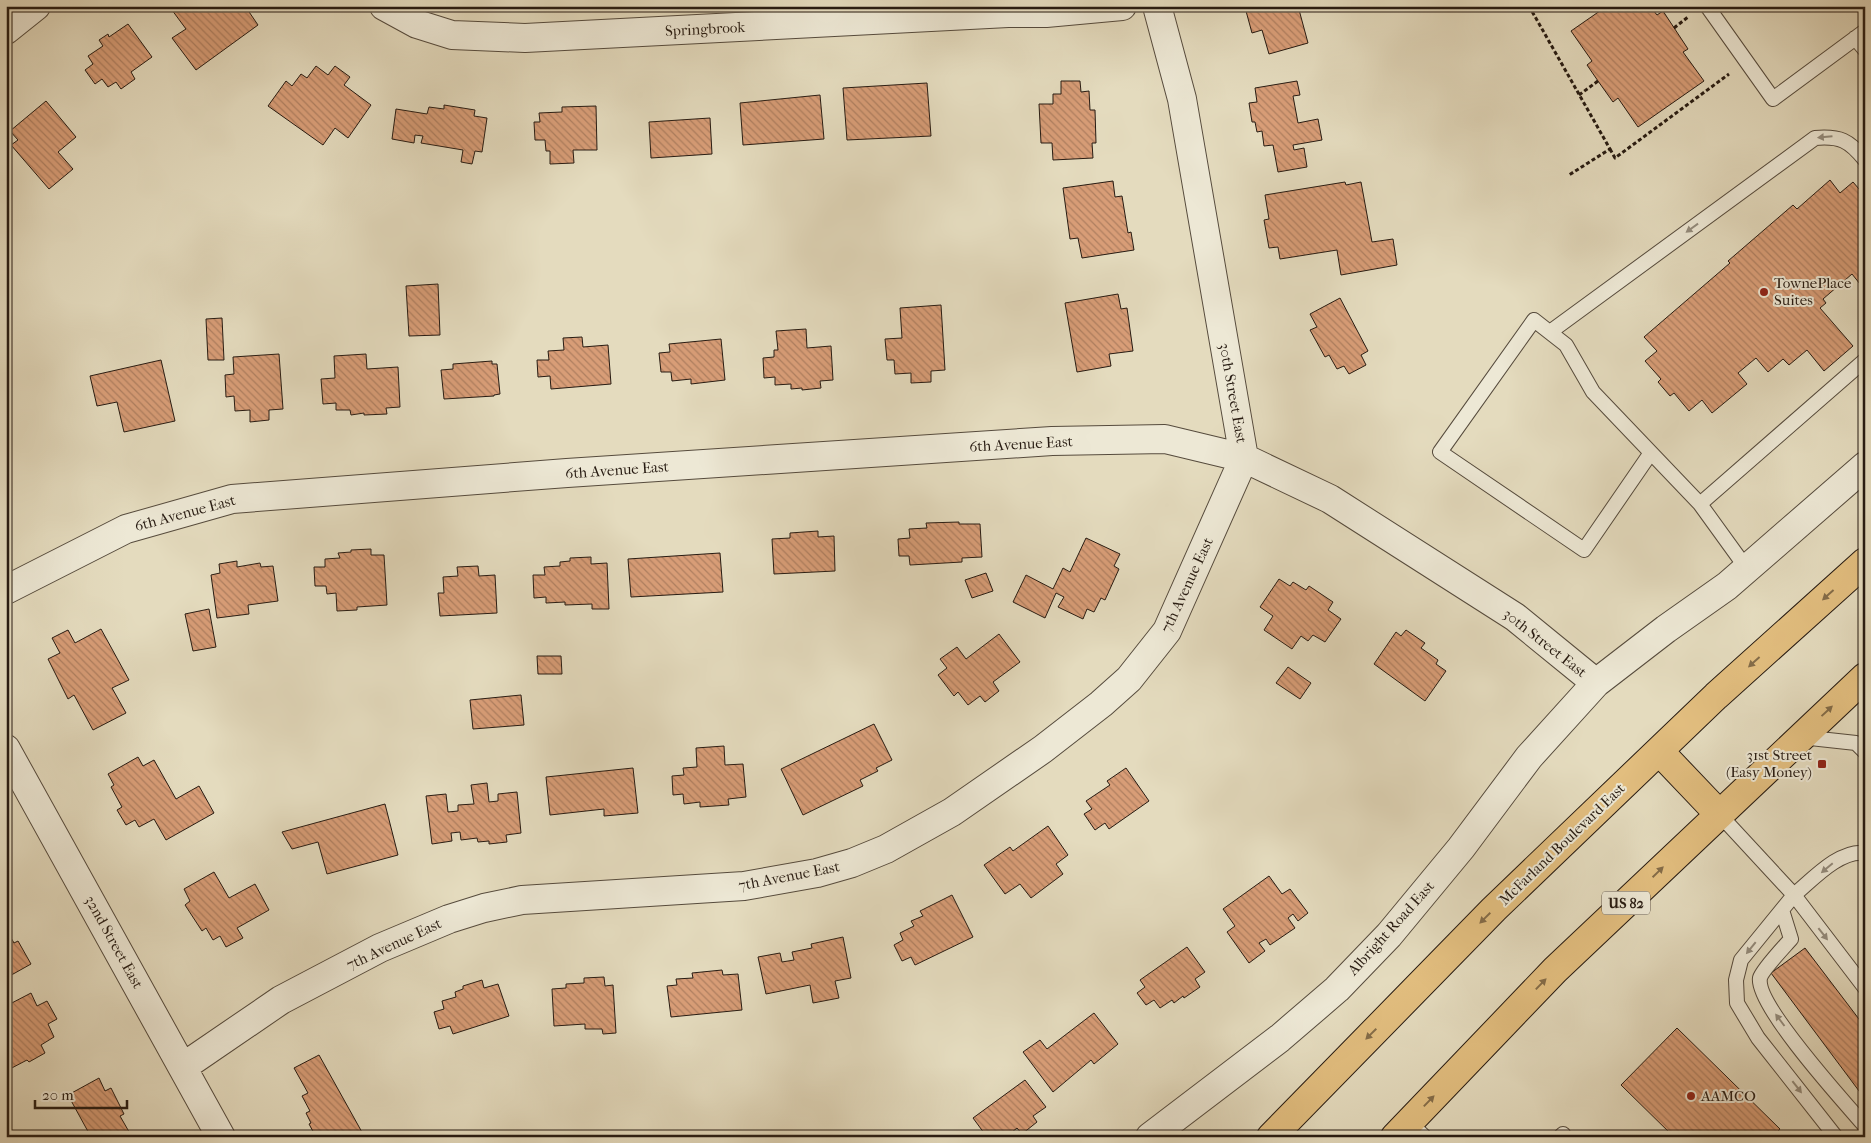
<svg xmlns="http://www.w3.org/2000/svg" width="1871" height="1143" font-family="'IM FELL French Canon',serif">
  <style>
    .building { fill: url(#building-back-hatch); stroke: #271b12 }
    .lines { fill: none; stroke-linecap: round; stroke-linejoin: round }
    .service-casing { stroke: #564b3d; stroke-width: 16 }
    .minor-casing { stroke: #564b3d; stroke-width: 30 }
    .trunk-casing { stroke: #271b12; stroke-width: 30 }
    .path { stroke: #271b12; stroke-width: 3; stroke-dasharray: 4 2.5; stroke-linecap: butt }
    .service { stroke: #ede8d5; stroke-width: 14 }
    .minor { stroke: #ede8d5; stroke-width: 28 }
    .trunk { stroke: #e2be7f; stroke-width: 28 }
    .oneway { fill: #948c7d }
    .oneway2 { fill: #846c48 }
    .poi-dot { fill: #8f2418; stroke: #ede8d5; stroke-width: 2 }
    .labels { text-anchor: middle; stroke-width: 4; stroke-linejoin: round; paint-order: stroke }
    .shield { fill: #ede8d5; stroke: #62584c; stroke-width: 1 }
    .shield-label { font-size: 14px; font-weight: bold; fill: #271b12 }
    .street-label { font-size: 15px; fill: #271b12; stroke: #ede8d5 }
    .poi-label { font-size: 15px; fill: #271b12; stroke: #ede8d5; text-anchor: start }
  </style>
  <defs>
    <pattern id="building-back-hatch" width="6" height="6" patternUnits="userSpaceOnUse" patternTransform="scale(1.25)"><rect width="6" height="6" fill="#d89d77"/><path d="M-1 5l2 2M0 0l6 6M5-1l2 2" fill="none" stroke="#af7f60"/></pattern>
  </defs>
  <rect width="100%" height="100%" fill="#e4dbbe"/>
  <filter id="stains"><feTurbulence type="fractalNoise" baseFrequency=".004" numOctaves="4"/><feColorMatrix values="0 0 0 0 .2 0 0 0 0 .09 0 0 0 0 .02 0 0 0 .5 -.17"/></filter>
  <radialGradient id="worn" r=".72"><stop offset=".6" stop-color="#630" stop-opacity="0"/><stop offset="1" stop-color="#630" stop-opacity=".3"/></radialGradient>
  <path class="building" d="M169 6H245L258 25 196 70 172 38 186 29Z
    M1254 6H1298L1308 43 1269 54 1262 30 1252 33 1246 11 1255 9Z
    M1607 6H1650L1657 15 1663 11 1688 49 1683 52 1704 81 1638 127 1618 98 1613 102 1598 81 1587 65 1592 61 1571 31Z
    M128 24 152 57 131 72 135 79 121 89 116 82 108 87 102 79 95 84 85 70 93 64 88 56 103 46 99 40 108 34 109 37Z
    M316 66 328 75 335 66 350 77 344 85 371 105 348 138 335 128 323 145 268 106 286 81 292 86 301 74 307 78Z
    M1061 81H1080L1081 92 1089 91 1090 110H1095L1096 143H1092L1093 158 1053 160 1052 143H1041L1039 104H1053V94H1061Z
    M1297 81 1300 95 1293 96 1298 123 1318 119 1322 140 1293 145 1294 150 1304 148 1307 167 1278 172 1273 145 1264 146 1262 131 1257 132 1255 122H1252L1249 103 1257 102 1255 88Z
    M927 83 931 136 847 140 843 88Z
    M820 95 824 139 743 145 740 103Z
    M46 101 76 137 58 152 73 169 49 189 11 145 18 140 10 131Z
    M444 105 475 110 474 116 487 118 482 152 475 151 472 164 461 162 463 150 421 143 423 136 415 135 414 143 392 139 396 109 427 114 429 107 444 109Z
    M596 106 597 150H573L574 163 550 164V151H546L545 140H535L534 122H540L539 113 562 112V107Z
    M710 118 712 154 651 158 649 122Z
    M1830 180 1840 193 1853 182 1865 196V280L1860 284 1852 274 1823 299 1826 303 1820 308 1853 346 1824 371 1807 350 1789 365 1783 359 1768 372 1756 358 1738 373 1747 384 1712 413 1702 400 1689 411 1674 393 1670 396 1658 382 1661 379 1645 361 1657 351 1644 337 1730 263 1728 261 1793 205 1797 209Z
    M1113 181 1115 197 1122 196 1128 233 1131 232 1134 250 1082 258 1078 238 1070 239 1063 188Z
    M1345 182 1346 185 1361 182 1372 242 1393 239 1397 265 1341 275 1337 250 1280 259 1278 247 1269 248 1264 220 1269 219 1265 195Z
    M438 284 440 335 409 336 406 286Z
    M1118 294 1121 309 1127 308 1133 351 1109 354 1111 366 1077 372 1065 303Z
    M1340 298 1368 351 1361 355 1366 365 1349 374 1344 366 1337 369 1329 355 1325 357 1310 330 1317 327 1310 314Z
    M941 305 945 370 931 371V382L911 383V373L895 374 894 360H887L885 339 902 338 900 308Z
    M222 318 224 360H208L206 319Z
    M806 329 807 348 831 346 833 380 820 381 821 388 802 390V388L791 389V384L775 385V377L764 378 763 358 774 357V350H778L776 331Z
    M582 337 583 347 608 345 611 384 551 389 550 376 538 377 537 360H549L548 351 564 350 563 338Z
    M721 339 725 380 691 384V379L672 381 671 372H661L659 353 670 352 669 344Z
    M279 354 283 409 269 410V420L250 422V410L235 411 234 396 226 397 225 375 234 374 233 357Z
    M366 354 367 369 398 367 400 407 386 408 387 414 364 415V413L351 415 350 410H336V403L323 404 321 379 335 378 334 356Z
    M161 360 175 421 124 432 117 402 97 406 90 376Z
    M492 361V364H497L500 394 494 395V396L444 399 441 370 453 369V364Z
    M959 522V524H980L982 557 962 558V562L910 565 909 556H899L898 539 910 538 909 529 927 528 926 523Z
    M818 531V537L834 536 835 571 774 574 772 539 790 538V533Z
    M1086 538 1120 554 1114 566 1119 569 1105 600 1101 598 1094 612 1087 609 1083 619 1058 607 1064 597 1056 593 1045 618 1013 602 1026 575 1053 589 1063 568 1070 572Z
    M371 549V555H384L387 605 357 607V610L337 611 336 593 327 594 326 586H315L314 567H325V559L340 558 338 553 351 552V550Z
    M720 553 723 592 631 597 628 559Z
    M591 557V564L607 563 609 609H592V604L565 605V602L546 603V597L534 598 533 575H545L544 567 560 566V562L570 561V558Z
    M237 561V567L260 563 261 567 273 566 278 601 248 605 249 614 217 618 211 575 220 573 219 564Z
    M478 566 479 576 495 575 497 613 440 616 438 593H444L443 577 458 576 457 567Z
    M986 573 993 591 972 598 965 580Z
    M1279 579 1290 586 1293 582 1306 590 1309 586 1333 602 1328 610 1341 619 1325 642 1313 635 1308 641 1301 636 1292 649 1264 630 1273 616 1260 607Z
    M209 609 216 647 193 651 185 614Z
    M101 629 129 680 112 688 126 713 93 730 74 695 68 699 48 659 60 653 52 638 68 630 75 643Z
    M1406 630 1425 643 1421 648 1438 660 1436 664 1446 671 1425 701 1374 664 1396 632 1401 636Z
    M999 634 1020 662 993 682 999 691 985 702 980 696 968 705 958 692 954 696 938 675 947 668 940 659 957 647 966 659Z
    M537 656H561L562 674H538Z
    M1288 667 1311 683 1300 699 1276 683Z
    M521 695 524 725 473 729 470 700Z
    M874 724 892 760 876 768 878 771 860 780 863 786 803 815 781 769Z
    M724 746 725 765 743 764 746 797 728 799 729 805 700 807V802L684 804 683 794 673 795 672 776 684 775 683 768 697 767 696 748Z
    M138 757 143 766 154 760 176 799 199 786 214 813 166 840 154 819 139 827 135 820 126 825 117 810 122 807 111 787 114 785 108 774Z
    M633 768 638 813 604 816V809L550 815 546 777Z
    M1126 768 1149 801 1109 829 1105 823 1095 830 1084 814 1092 809 1086 801 1110 785 1107 781Z
    M487 783 489 802 498 801V794L517 792 521 833 506 835 507 842 489 844V841L478 842 477 838 461 840 460 832 451 833 452 841 432 844 426 796 446 794 448 812 458 811V805L474 804 471 785Z
    M385 804 398 855 327 874 318 842 292 849 282 832Z
    M1048 826 1068 855 1056 864 1063 874 1031 898 1020 884 1005 894 984 865 1010 847 1013 851Z
    M214 872 229 898 255 884 269 910 237 928 243 938 226 947 220 936 213 940 206 928 202 931 185 905 190 901 184 889Z
    M1269 876 1282 894 1290 889 1308 913 1298 921 1293 914 1288 918 1295 928 1270 945 1266 939 1259 943 1265 951 1249 963 1227 932 1235 926 1223 909Z
    M952 895 973 937 915 965 911 957 902 961 894 945 903 940 900 933 914 926 911 921 923 916 920 911Z
    M6 929 14 943 18 941 31 964 6 978Z
    M843 937 851 978 835 981 839 998 813 1003 810 985 766 994 758 957 780 953 782 962 794 960 792 952 812 948 811 944Z
    M1187 947 1205 972 1195 979 1200 987 1184 998 1183 996 1174 1003 1172 1000 1160 1008 1154 1000 1146 1005 1137 993 1145 987 1140 980Z
    M1805 948 1865 1027V1099L1771 973Z
    M722 970 723 975 738 974 742 1010 671 1017 667 986 677 985 676 979 693 978 692 973Z
    M604 977 605 986 613 985 616 1033 603 1034 602 1029H585V1024L554 1026 552 989 566 988V984L584 983V978Z
    M482 980 484 988 498 984 509 1016 453 1034 450 1026 439 1029 434 1012 444 1009 442 1001 456 997 455 992 463 989V986Z
    M31 993 37 1006 47 1001 57 1019 48 1024 54 1037 41 1045 45 1053 29 1062 27 1060 6 1071V1006Z
    M1094 1013 1118 1044 1094 1064 1091 1060 1053 1092 1023 1052 1040 1040 1047 1049Z
    M1677 1028 1780 1129 1773 1137H1674L1621 1085Z
    M319 1055 363 1134 358 1137H316L309 1124 311 1123 306 1113 310 1111 302 1096 308 1093 294 1068Z
    M99 1078 105 1091 111 1088 124 1114 120 1116 132 1137H91L68 1095Z
    M1025 1080 1046 1107 1033 1116 1037 1122 1022 1134 1017 1128 1006 1137H987L973 1118Z"/>
  <g class="lines">
    <defs>
      <path id="service" d="M1707 6 1773 99 1865 31
        M1855 38 1865 50
        M1550 332 1815 138C1840 136 1849 140 1865 160
        M1650 454 1584 550 1440 452 1534 320 1566 345 1593 392 1700 504 1865 360
        M1700 504 1747 569
        M1801 737 1856 743 1865 752
        M1719 814 1794 895 1741 960 1736 980 1737 1003 1758 1038 1836 1137
        M1865 853C1840 849 1812 880 1794 895L1865 988
        M1782 910 1791 939C1785 946 1762 970 1760 978 1755 1004 1845 1103 1865 1126
        M1409 1122 1425 1137
        M1560 1137 1563 1134 1565 1137"/>
      <path id="minor" d="M384 6 417 24 452 35 525 38 1008 13H1046L1122 6
        M1157 6 1182 99 1244 458
        M6 30 36 6
        M6 590 126 529 232 499 567 473 1052 441 1165 439 1244 458 1330 499 1515 617 1596 683
        M6 749 221 1137
        M183 1067 281 1000 380 948 449 919 484 908 522 900 744 886 817 873 852 863 886 849 952 812 1043 749 1101 704 1129 679 1167 631 1244 458
        M1150 1137 1280 1038 1337 989 1389 935 1461 848 1529 757 1596 683 1666 629 1727 586 1865 466"/>
      <path id="trunk" d="M1659 751 1719 814
        M1271 1137 1494 909 1716 696 1865 562
        M1395 1137 1555 970 1865 677"/>
    </defs>
    <use href="#service" class="service-casing"/>
    <use href="#minor" class="minor-casing"/>
    <use href="#trunk" class="trunk-casing"/>
    <path class="path" d="M1529 6 1610 149 1569 175
      M1674 28 1688 17
      M1579 95 1598 81
      M1610 149 1615 158 1729 74"/>
    <use href="#service" class="service"/>
    <use href="#minor" class="minor"/>
    <use href="#trunk" class="trunk"/>
  </g>
  <defs><path id="oneway-solid" d="M-6-.8H1V-3.2L6.5 0L1 3.2V.8H-6Z" transform="scale(1.25)"/></defs>
  <g class="oneway">
    <use href="#oneway-solid" transform="translate(1825 137) rotate(175)"/>
    <use href="#oneway-solid" transform="translate(1692 228) rotate(144)"/>
    <use href="#oneway-solid" transform="translate(1827 868) rotate(140)"/>
    <use href="#oneway-solid" transform="translate(1823 934) rotate(52)"/>
    <use href="#oneway-solid" transform="translate(1751 948) rotate(129)"/>
    <use href="#oneway-solid" transform="translate(1780 1020) rotate(-127)"/>
    <use href="#oneway-solid" transform="translate(1797 1087) rotate(52)"/>
  </g>
  <g class="oneway2">
    <use href="#oneway-solid" transform="translate(1828 595) rotate(138)"/>
    <use href="#oneway-solid" transform="translate(1754 662) rotate(138)"/>
    <use href="#oneway-solid" transform="translate(1827 711) rotate(-43)"/>
    <use href="#oneway-solid" transform="translate(1658 872) rotate(-44)"/>
    <use href="#oneway-solid" transform="translate(1485 918) rotate(135)"/>
    <use href="#oneway-solid" transform="translate(1541 984) rotate(-46)"/>
    <use href="#oneway-solid" transform="translate(1371 1034) rotate(135)"/>
    <use href="#oneway-solid" transform="translate(1429 1101) rotate(-46)"/>
  </g>
  <g class="poi-dot">
    <circle cx="1764" cy="292" r="5"/>
    <rect x="1817" y="759" width="10" height="10" rx="2.5"/>
    <circle cx="1691" cy="1096" r="5"/>
  </g>
  <g class="labels">
    <rect class="shield" x="1602" y="891.5" width="48" height="23" rx="4"/>
    <g class="shield-label">
      <text x="1626" y="908">US 82</text>
    </g>
    <g class="street-label">
      <text transform="translate(705 29) rotate(-3)" y="5">Springbrook</text>
      <text transform="translate(1233 393) rotate(80)" y="5">30th Street East</text>
      <text transform="translate(1021 444) rotate(-3)" y="5">6th Avenue East</text>
      <text transform="translate(617 470) rotate(-4)" y="5">6th Avenue East</text>
      <text transform="translate(185 513) rotate(-15)" y="5">6th Avenue East</text>
      <text transform="translate(1187 585) rotate(-65)" y="5">7th Avenue East</text>
      <text transform="translate(1545 643) rotate(38)" y="5">30th Street East</text>
      <text transform="translate(1562 844) rotate(-44)" y="5">McFarland Boulevard East</text>
      <text transform="translate(789 876) rotate(-11)" y="5">7th Avenue East</text>
      <text transform="translate(1391 928) rotate(-48)" y="5">Albright Road East</text>
      <text transform="translate(114 942) rotate(61)" y="5">32nd Street East</text>
      <text transform="translate(394 944) rotate(-25)" y="5">7th Avenue East</text>
    </g>
    <g class="poi-label">
      <text x="1774" y="288">TownePlace<tspan x="1774" dy="17">Suites</tspan></text>
      <text x="1812" y="760" text-anchor="end">31st Street<tspan x="1812" dy="17">(Easy Money)</tspan></text>
      <text x="1701" y="1101">AAMCO</text>
    </g>
  </g>
  <rect width="1871" height="1143" fill="none" stroke="#e4dbbe" stroke-width="25"/>
  <rect x="8" y="8" width="1856" height="1128" fill="none" stroke="#271b12" stroke-width="2.5"/>
  <rect x="12" y="12" width="1846" height="1118" fill="none" stroke="#271b12"/>
  <path d="M35 1100v8h92v-8" fill="none" stroke="#271b12" stroke-width="2.5"/>
  <text x="42" y="1100" font-size="15" fill="#271b12" stroke="#ede8d5" stroke-width="4" paint-order="stroke">20 m</text>
  <rect width="100%" height="100%" filter="url(#stains)"/>
  <rect width="100%" height="100%" fill="url(#worn)"/>
</svg>
